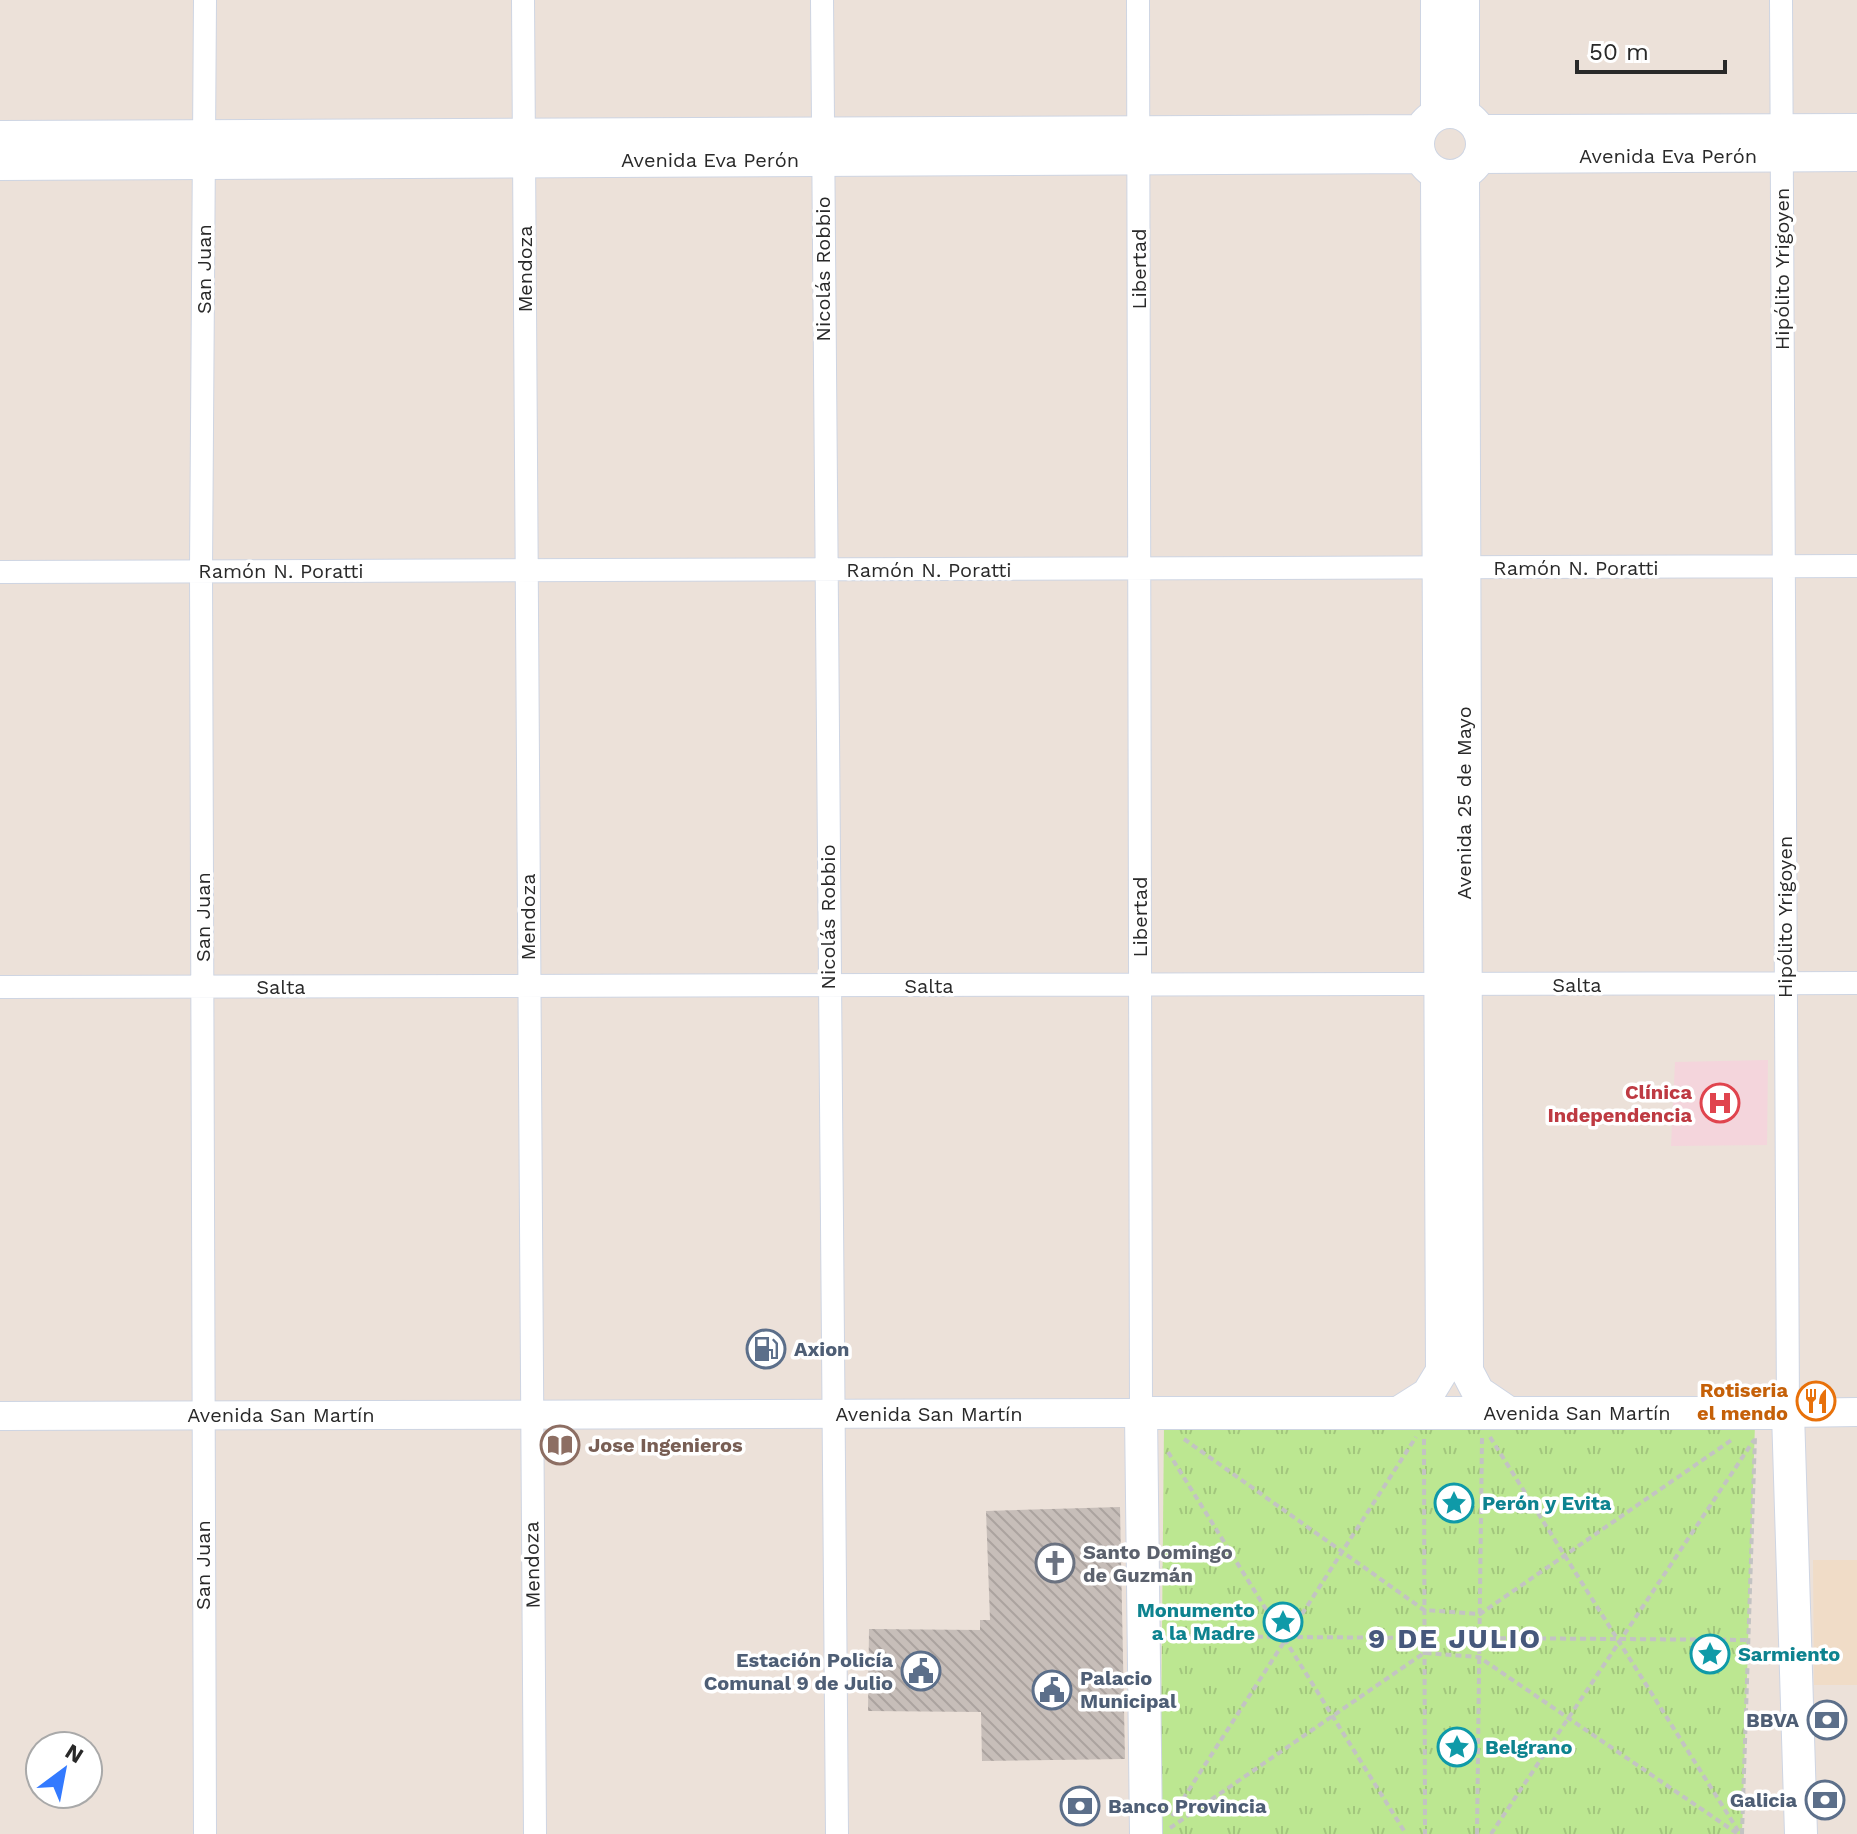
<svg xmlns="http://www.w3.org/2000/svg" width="1857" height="1834" font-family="'Work Sans',sans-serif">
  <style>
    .education { fill: #f0dcc7 }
    .medical { fill: #f4d5dc }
    .park { fill: url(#park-tufts) }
    .building { fill: url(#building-back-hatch) }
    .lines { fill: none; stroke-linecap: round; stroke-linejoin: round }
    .minor-casing { stroke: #ced5e3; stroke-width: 24 }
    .tertiary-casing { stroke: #ced5e3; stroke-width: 30 }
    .secondary-casing { stroke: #ced5e3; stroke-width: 34 }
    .path { stroke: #c3c3c3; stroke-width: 4; stroke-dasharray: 6 4; stroke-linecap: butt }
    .minor { stroke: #fff; stroke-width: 22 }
    .tertiary { stroke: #fff; stroke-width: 28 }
    .secondary { stroke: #fff; stroke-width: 32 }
    .labels { text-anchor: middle; stroke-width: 7; stroke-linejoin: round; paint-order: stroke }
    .street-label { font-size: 20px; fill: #292929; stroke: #fff }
    .health-label { font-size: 20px; font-weight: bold; fill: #be3a42; stroke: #fff; text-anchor: end }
    .service-label { font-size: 20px; font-weight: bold; fill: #4e5e75; stroke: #fff; text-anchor: start }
    .food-label { font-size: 20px; font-weight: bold; fill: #c56008; stroke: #fff; text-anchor: end }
    .education-label { font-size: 20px; font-weight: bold; fill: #785e54; stroke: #fff; text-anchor: start }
    .culture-label { font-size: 20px; font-weight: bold; fill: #0d838f; stroke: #fff; text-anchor: start }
    .worship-label { font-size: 20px; font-weight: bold; fill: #5b616d; stroke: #fff; text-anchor: start }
    .district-label { font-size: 28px; font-weight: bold; letter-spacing: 2px; fill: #46587c; stroke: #fff }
  </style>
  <defs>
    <pattern id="park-tufts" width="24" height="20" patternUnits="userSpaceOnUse" patternTransform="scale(2)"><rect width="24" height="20" fill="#bce791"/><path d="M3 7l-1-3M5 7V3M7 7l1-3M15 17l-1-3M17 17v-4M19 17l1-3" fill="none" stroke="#a2c67d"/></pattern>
    <pattern id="building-back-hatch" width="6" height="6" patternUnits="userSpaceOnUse" patternTransform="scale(2)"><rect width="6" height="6" fill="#c7beb9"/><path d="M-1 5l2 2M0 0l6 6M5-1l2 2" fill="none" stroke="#aba39f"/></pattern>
  </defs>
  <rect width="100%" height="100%" fill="#ece1d9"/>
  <path class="education" d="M1813 1560H1857V1685H1814Z"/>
  <path class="medical" d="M1768 1060 1767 1145 1671 1146 1675 1062Z"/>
  <path class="park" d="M1755 1424 1742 1834H1160L1164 1426Z"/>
  <path class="building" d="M1120 1507 1125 1759 982 1761 981 1712 868 1711 869 1629 980 1630V1620H990L986 1511Z"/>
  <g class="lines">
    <defs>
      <path id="minor" d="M523 0 535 1834
        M822 0 837 1834
        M1138 0 1141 1413
        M1781 0 1788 1413
        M0 572 1857 566
        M0 987 1857 983
        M205 1834 201 570 205 0"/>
      <path id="tertiary" d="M1788 1413 1857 1412
        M0 1416 1141 1413"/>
      <path id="secondary" d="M1437 0V113
        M1463 0V114
        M1418 144a32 32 0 1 1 64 0a32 32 0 1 1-64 0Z
        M1479 131 1857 130
        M0 137 1420 131
        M1479 157 1857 155
        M0 164 1420 157
        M1463 173 1467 1371 1478 1392 1509 1413
        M1398 1413 1428 1394 1442 1371 1437 174
        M1146 1834 1141 1413H1788L1801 1834"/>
    </defs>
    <use href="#minor" class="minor-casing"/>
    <use href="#tertiary" class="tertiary-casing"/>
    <use href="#secondary" class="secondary-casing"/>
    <path class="path" d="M1490 1437 1739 1832
      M1184 1439 1424 1610 1480 1614 1733 1439
      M1424 1439 1425 1834
      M1168 1452 1406 1834
      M1167 1636 1424 1638
      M1480 1638 1748 1640
      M1172 1816 1416 1437
      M1170 1828 1424 1653 1479 1657 1738 1834
      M1477 1834 1482 1436
      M1491 1834 1754 1440
      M1742 1834 1755 1437"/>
    <use href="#minor" class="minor"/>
    <use href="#tertiary" class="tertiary"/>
    <use href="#secondary" class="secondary"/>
  </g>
  <defs>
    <symbol id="hospital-ring" viewBox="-11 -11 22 22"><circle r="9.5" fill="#fff" stroke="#e0444e" stroke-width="1.5"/><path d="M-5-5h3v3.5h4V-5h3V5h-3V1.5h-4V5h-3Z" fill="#e0444e"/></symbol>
    <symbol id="fuel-ring" viewBox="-11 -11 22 22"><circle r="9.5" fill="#fff" stroke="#5c6f8a" stroke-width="1.5"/><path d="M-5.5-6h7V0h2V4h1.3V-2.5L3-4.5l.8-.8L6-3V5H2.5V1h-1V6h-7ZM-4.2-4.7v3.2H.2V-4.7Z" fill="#5c6f8a"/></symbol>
    <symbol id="restaurant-ring" viewBox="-11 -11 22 22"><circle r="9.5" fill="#fff" stroke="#e8710a" stroke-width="1.5"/><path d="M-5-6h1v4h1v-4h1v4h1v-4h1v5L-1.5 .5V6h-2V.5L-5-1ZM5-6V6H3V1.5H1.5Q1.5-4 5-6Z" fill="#e8710a"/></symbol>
    <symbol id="library-ring" viewBox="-11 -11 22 22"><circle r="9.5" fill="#fff" stroke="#8d6e63" stroke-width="1.5"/><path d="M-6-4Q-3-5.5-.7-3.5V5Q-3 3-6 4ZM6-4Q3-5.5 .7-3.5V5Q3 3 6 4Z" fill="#8d6e63"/></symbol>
    <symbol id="sight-ring" viewBox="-11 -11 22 22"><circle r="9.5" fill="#fff" stroke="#0f9aa8" stroke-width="1.5"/><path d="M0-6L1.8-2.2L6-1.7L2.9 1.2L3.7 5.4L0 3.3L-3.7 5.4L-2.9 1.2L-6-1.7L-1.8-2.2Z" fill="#0f9aa8"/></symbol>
    <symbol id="church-ring" viewBox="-11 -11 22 22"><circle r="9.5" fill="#fff" stroke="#6b7280" stroke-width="1.5"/><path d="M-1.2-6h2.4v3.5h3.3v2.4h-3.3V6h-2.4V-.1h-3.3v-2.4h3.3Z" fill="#6b7280"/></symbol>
    <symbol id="civic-ring" viewBox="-11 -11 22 22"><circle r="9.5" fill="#fff" stroke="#5c6f8a" stroke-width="1.5"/><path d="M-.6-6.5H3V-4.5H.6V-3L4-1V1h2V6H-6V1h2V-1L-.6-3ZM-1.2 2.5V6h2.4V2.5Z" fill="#5c6f8a"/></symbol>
    <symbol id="bank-ring" viewBox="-11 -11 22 22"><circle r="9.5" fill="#fff" stroke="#5c6f8a" stroke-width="1.5"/><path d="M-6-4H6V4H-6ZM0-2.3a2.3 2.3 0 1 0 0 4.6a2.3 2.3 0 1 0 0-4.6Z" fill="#5c6f8a"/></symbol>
  </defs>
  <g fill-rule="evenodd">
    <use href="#hospital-ring" x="1698" y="1081" width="44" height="44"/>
    <use href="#fuel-ring" x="744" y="1327" width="44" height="44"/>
    <use href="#restaurant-ring" x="1794" y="1379" width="44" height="44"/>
    <use href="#library-ring" x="538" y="1423" width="44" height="44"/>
    <use href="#sight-ring" x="1432" y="1481" width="44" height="44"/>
    <use href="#church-ring" x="1033" y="1541" width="44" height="44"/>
    <use href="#sight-ring" x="1261" y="1600" width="44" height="44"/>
    <use href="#sight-ring" x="1688" y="1632" width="44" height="44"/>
    <use href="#civic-ring" x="899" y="1649" width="44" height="44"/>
    <use href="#civic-ring" x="1030" y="1668" width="44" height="44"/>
    <use href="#bank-ring" x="1805" y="1698" width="44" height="44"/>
    <use href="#sight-ring" x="1435" y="1725" width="44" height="44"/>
    <use href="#bank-ring" x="1803" y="1778" width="44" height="44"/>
    <use href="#bank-ring" x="1058" y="1784" width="44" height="44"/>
  </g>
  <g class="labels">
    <g class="street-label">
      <text x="1668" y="163">Avenida Eva Perón</text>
      <text x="710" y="167">Avenida Eva Perón</text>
      <text transform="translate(204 269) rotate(-90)" y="7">San Juan</text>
      <text transform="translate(525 269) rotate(-90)" y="7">Mendoza</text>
      <text transform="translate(823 269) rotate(-90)" y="7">Nicolás Robbio</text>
      <text transform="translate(1139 269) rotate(-90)" y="7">Libertad</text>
      <text transform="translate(1782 269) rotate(-90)" y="7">Hipólito Yrigoyen</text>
      <text x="1576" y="575">Ramón N. Poratti</text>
      <text x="929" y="577">Ramón N. Poratti</text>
      <text x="281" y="578">Ramón N. Poratti</text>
      <text transform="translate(1464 803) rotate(-90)" y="7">Avenida 25 de Mayo</text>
      <text transform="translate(203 917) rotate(-90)" y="7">San Juan</text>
      <text transform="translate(528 917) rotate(-90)" y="7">Mendoza</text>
      <text transform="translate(828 917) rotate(-90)" y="7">Nicolás Robbio</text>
      <text transform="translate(1140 917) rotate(-90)" y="7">Libertad</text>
      <text transform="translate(1785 917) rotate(-90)" y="7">Hipólito Yrigoyen</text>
      <text x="1577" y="992">Salta</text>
      <text x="929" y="993">Salta</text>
      <text x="281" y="994">Salta</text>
      <text x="1577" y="1420">Avenida San Martín</text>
      <text x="929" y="1421">Avenida San Martín</text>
      <text x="281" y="1422">Avenida San Martín</text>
      <text transform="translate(203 1565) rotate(-90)" y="7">San Juan</text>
      <text transform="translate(532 1565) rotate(-91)" y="7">Mendoza</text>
    </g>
    <g class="health-label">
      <text x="1692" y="1099">Clínica<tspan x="1692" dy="23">Independencia</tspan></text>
    </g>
    <g class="service-label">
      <text x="794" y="1356">Axion</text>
      <text x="893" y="1667" text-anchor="end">Estación Policía<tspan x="893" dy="23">Comunal 9 de Julio</tspan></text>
      <text x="1080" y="1685">Palacio<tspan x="1080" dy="23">Municipal</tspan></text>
      <text x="1799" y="1727" text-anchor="end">BBVA</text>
      <text x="1797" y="1807" text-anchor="end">Galicia</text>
      <text x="1108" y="1813">Banco Provincia</text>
    </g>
    <g class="food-label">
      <text x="1788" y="1397">Rotiseria<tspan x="1788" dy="23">el mendo</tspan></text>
    </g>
    <g class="education-label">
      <text x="588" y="1452">Jose Ingenieros</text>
    </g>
    <g class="culture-label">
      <text x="1482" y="1510">Perón y Evita</text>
      <text x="1255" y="1617" text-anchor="end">Monumento<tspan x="1255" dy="23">a la Madre</tspan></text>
      <text x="1738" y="1661">Sarmiento</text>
      <text x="1485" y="1754">Belgrano</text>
    </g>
    <g class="worship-label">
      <text x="1083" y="1559">Santo Domingo<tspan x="1083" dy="23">de Guzmán</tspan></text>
    </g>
    <g class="district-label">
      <text x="1455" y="1648">9 DE JULIO</text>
    </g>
  </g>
  <g transform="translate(64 1770) rotate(32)"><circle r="38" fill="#ffffff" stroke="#a9a9a9" stroke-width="2"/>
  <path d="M0-6L14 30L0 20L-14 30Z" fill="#337aff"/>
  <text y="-12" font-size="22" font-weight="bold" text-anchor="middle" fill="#292929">N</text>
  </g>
  <path d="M1577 60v12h148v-12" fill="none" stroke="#292929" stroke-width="4"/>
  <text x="1589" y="60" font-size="24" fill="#292929" stroke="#ffffff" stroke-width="6" paint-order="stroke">50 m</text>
</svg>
